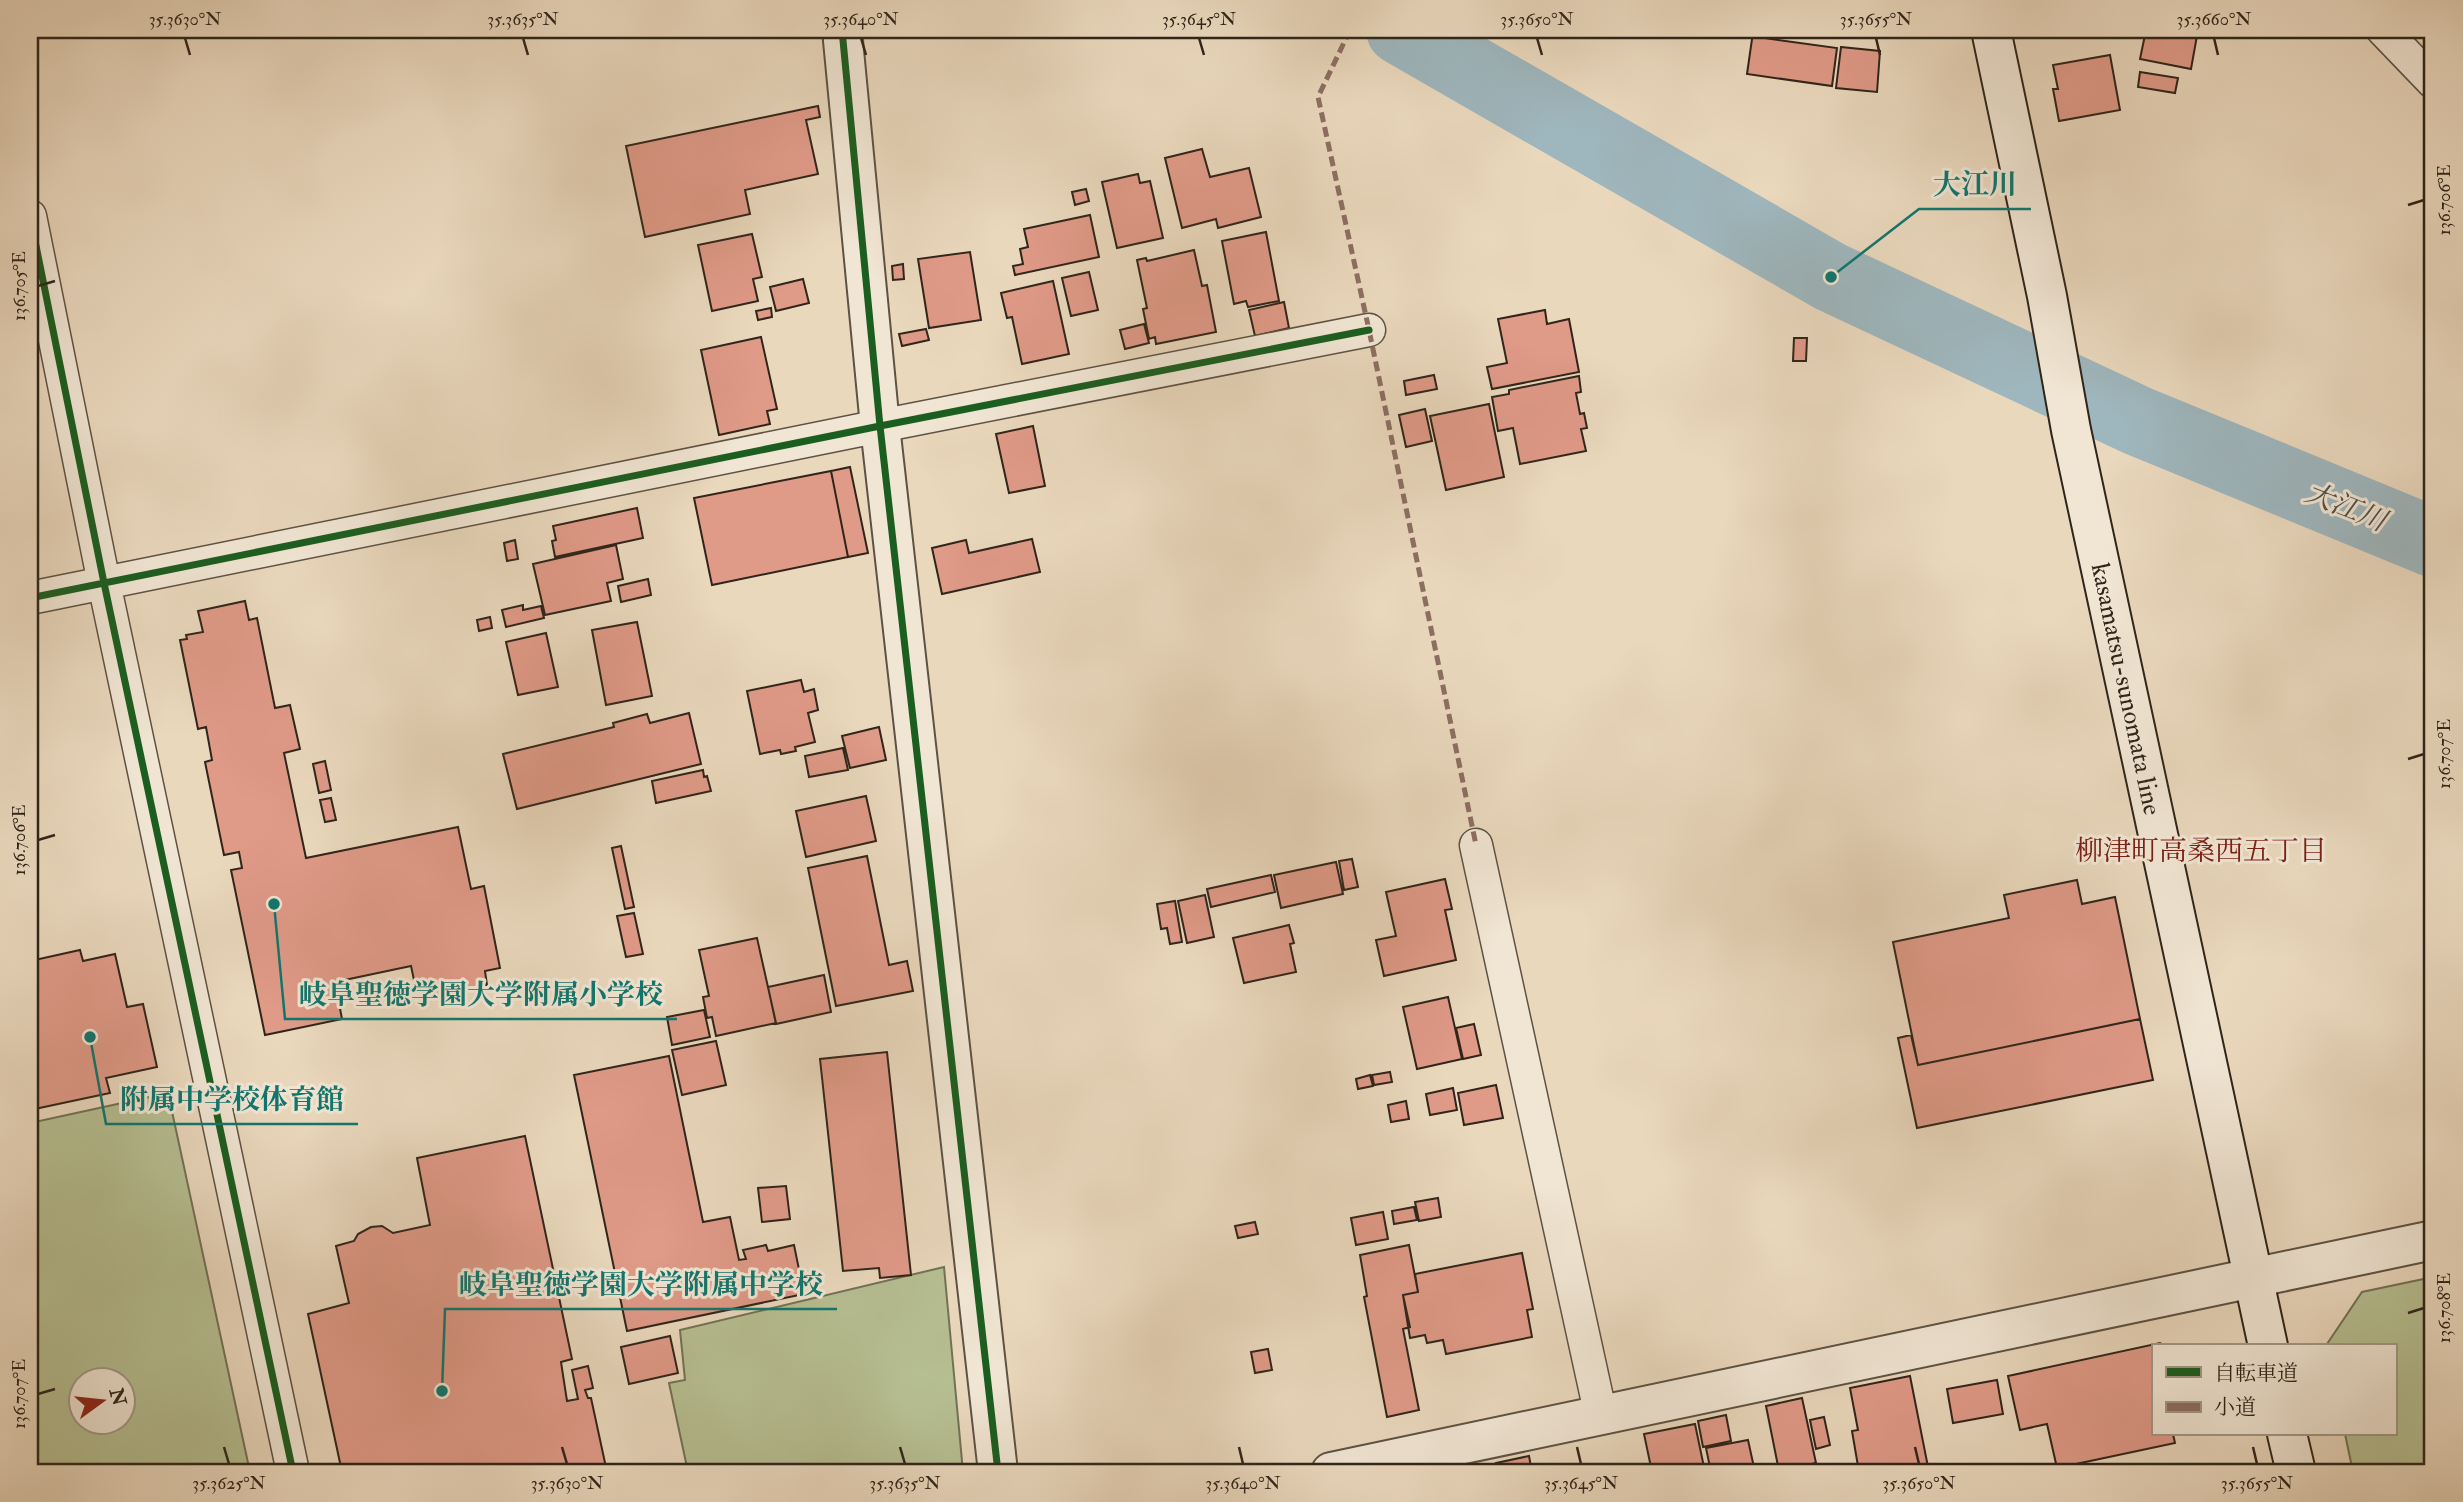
<svg xmlns="http://www.w3.org/2000/svg" width="2463" height="1502" font-family="'IM FELL Double Pica','Noto Serif JP',serif">
  <style>
    .green { fill: #b6bf92; stroke: #727256; stroke-width: 2; fill-rule: evenodd }
    .lines { fill: none; stroke-linecap: round; stroke-linejoin: round }
    .river { stroke: #9eb6bd; stroke-width: 70 }
    .building { fill: #e09a88; stroke: #2f251b; stroke-width: 2 }
    .minor-casing { stroke: #5e5244; stroke-width: 35 }
    .tertiary-casing { stroke: #5e5244; stroke-width: 42 }
    .secondary-casing { stroke: #2f251b; stroke-width: 42 }
    .minor { stroke: #f1e6d4; stroke-width: 32 }
    .tertiary { stroke: #f1e6d4; stroke-width: 38 }
    .secondary { stroke: #f1e6d4; stroke-width: 38 }
    .quiet { stroke: #8d6e63; stroke-width: 5; stroke-dasharray: 10 5; stroke-linecap: butt }
    .cycleway-casing { stroke: #f1e6d4; stroke-width: 11 }
    .cycleway { stroke: #1b5e20; stroke-width: 7 }
    .ticks { fill: none; stroke: #2f251b; stroke-width: 2.5 }
    .labels { text-anchor: middle; stroke-width: 6; stroke-linejoin: round; paint-order: stroke }
    .street-label { font-size: 26px; fill: #2f251b; stroke: #f1e6d4 }
    .water-label { font-size: 28px; font-style: italic; fill: #50504c; stroke: #f1e6d4 }
    .neighbourhood-label { font-size: 28px; fill: #7a1f14; stroke: #f1e6d4 }
    .leader { fill: none; stroke: #0f766e; stroke-width: 2.5 }
    .callout-dot { fill: #0f766e; stroke: #f1e6d4; stroke-width: 2.5 }
    .callout-label { font-size: 28px; text-anchor: middle; font-weight: bold; fill: #0f766e; stroke: #f1e6d4; stroke-width: 6; stroke-linejoin: round; paint-order: stroke }
    .neatline { fill: none; stroke: #2f251b; stroke-width: 2.5 }
    .ticks-label { font-size: 18px; text-anchor: middle; fill: #2f251b }
  </style>
  <rect width="100%" height="100%" fill="#ead8bd"/>
  <filter id="stains"><feTurbulence type="fractalNoise" baseFrequency=".00286" numOctaves="4"/><feColorMatrix values="0 0 0 0 .2 0 0 0 0 .09 0 0 0 0 .02 0 0 0 .5 -.17"/></filter>
  <radialGradient id="worn" r=".72"><stop offset=".6" stop-color="#630" stop-opacity="0"/><stop offset="1" stop-color="#630" stop-opacity=".3"/></radialGradient>
  <path class="green" d="M168 1093 250 1472H30V1123ZM80 1380H122V1422H80Z
    M944 1267 963 1472H688L669 1383 685 1380 680 1330Z
    M2433 1277V1472H2353L2345 1434H2395V1346H2327V1344L2362 1292Z"/>
  <g class="lines">
    <path class="river" d="M1401 30 1831 277 2136 420 2433 542"/>
  </g>
  <path class="building" d="M2146 30H2198L2191 69 2140 59Z
    M1753 32 1765 33 1764 38 1837 48 1832 86 1747 74Z
    M1841 47 1880 51 1877 92 1836 88Z
    M2110 55 2120 110 2059 121 2053 89H2058L2053 65Z
    M2140 72 2178 78 2175 93 2138 87Z
    M818 106 820 117 806 120 818 174 745 190 750 214 645 237 626 146Z
    M1202 149 1210 177 1249 168 1261 217 1218 228 1216 219 1182 228 1165 158Z
    M1138 174 1140 183 1150 181 1163 238 1117 248 1102 182Z
    M1086 189 1089 201 1075 205 1072 192Z
    M1090 215 1099 257 1015 275 1013 266 1023 264 1020 249 1028 247 1024 229Z
    M1266 232 1279 301 1248 307 1246 301 1234 304 1222 241Z
    M752 234 762 277 753 279 758 301 712 311 698 245Z
    M1194 250 1202 286 1207 285 1216 332 1156 344 1155 337 1149 339 1143 309 1147 308 1137 260 1146 258 1147 261Z
    M970 252 981 320 929 328 918 259Z
    M903 264 904 279 893 280 892 266Z
    M1089 272 1098 310 1071 316 1062 278Z
    M803 279 809 303 776 311 770 287Z
    M1053 281 1069 354 1022 364 1012 317 1007 318 1001 293Z
    M1284 302 1289 328 1255 336 1249 310Z
    M771 308 772 317 758 320 756 311Z
    M1545 310 1547 324 1569 319 1579 372 1492 389 1487 367 1507 363 1498 319Z
    M1144 324 1149 343 1125 349 1120 330Z
    M926 329 929 340 902 346 899 334Z
    M761 337 777 409 767 411 770 424 719 435 701 350Z
    M1794 338H1807L1806 361H1793Z
    M1434 375 1437 389 1406 395 1404 381Z
    M1579 376 1581 392 1576 393 1580 414 1584 413 1587 428 1581 429 1586 451 1520 464 1513 428 1498 431 1492 397 1509 394V390Z
    M1489 404 1504 477 1446 490 1430 416Z
    M1425 409 1432 441 1406 447 1399 415Z
    M1033 426 1045 486 1009 493 996 434Z
    M850 467 868 553 848 557 831 471Z
    M831 471 848 557 712 585 694 498Z
    M637 508 643 538 555 557 552 541 556 540 553 526Z
    M1032 539 1040 572 942 594 932 548 966 540 969 553Z
    M515 540 518 559 507 561 504 543Z
    M616 545 623 579 607 583 611 601 545 615 533 564Z
    M648 579 651 595 621 602 618 586Z
    M245 601 249 620 257 618 275 708 290 705 300 749 284 753 306 858 458 827 471 889 484 886 500 968 485 971 487 985 418 999 411 966 335 982 342 1019 265 1035 231 870 242 868 239 852 224 855 205 762 212 760 206 727 198 729 180 640 187 639 186 635 203 632 198 611Z
    M523 605V610L541 606 544 618 506 627 502 610Z
    M490 617 492 628 479 631 477 620Z
    M637 622 652 696 606 705 592 630Z
    M546 633 558 687 518 695 506 642Z
    M801 680 804 692 814 689 818 710 808 713 815 742 795 747 796 751 781 754 780 750 760 754 747 691Z
    M689 713 701 764 517 809 503 754 614 727 613 723 647 714 650 723Z
    M879 727 886 760 850 768 842 736Z
    M843 748 848 770 809 777 805 756Z
    M325 761 331 790 319 793 313 764Z
    M703 770 704 777 707 776 711 791 656 803 652 781Z
    M866 796 876 841 806 857 796 811Z
    M331 798 336 820 325 822 320 800Z
    M621 846 634 907 625 909 612 848Z
    M867 856 889 965 907 961 913 991 836 1006 808 868Z
    M1352 859 1358 887 1344 890 1339 861Z
    M1336 862 1343 894 1281 908 1274 875Z
    M1271 875 1275 892 1211 907 1207 889Z
    M1445 879 1452 909 1445 910 1456 960 1384 976 1376 940 1396 936 1386 892Z
    M2077 880 2082 904 2115 897 2140 1019 1918 1065 1893 942 2009 918 2004 895Z
    M1205 895 1214 937 1187 943 1178 901Z
    M1175 901 1182 942 1170 944 1167 928 1161 929 1157 904Z
    M634 913 643 954 626 957 617 916Z
    M1289 925 1294 943 1290 944 1296 972 1244 983 1233 938Z
    M757 938 776 1023 716 1036 712 1017 707 1018 703 997 709 996 699 950Z
    M80 950 83 961 115 954 127 1007 143 1004 157 1067 106 1078 110 1093 30 1110V961Z
    M824 975 831 1012 776 1024 768 987Z
    M1448 997 1462 1059 1417 1069 1403 1007Z
    M704 1010 710 1037 672 1045 667 1017Z
    M2140 1019 2153 1080 1917 1128 1898 1038 1911 1035 1918 1065Z
    M1474 1024 1481 1055 1463 1059 1456 1028Z
    M716 1041 726 1085 682 1095 672 1050Z
    M887 1052 911 1275 880 1278 879 1268 843 1271 820 1059Z
    M669 1056 703 1222 730 1217 739 1260 746 1259 743 1250 766 1245 768 1251 794 1245 804 1294 627 1331 574 1075Z
    M1390 1072 1392 1082 1374 1085 1372 1075Z
    M1370 1075 1373 1086 1358 1089 1356 1079Z
    M1496 1085 1503 1118 1464 1125 1458 1093Z
    M1453 1088 1457 1110 1430 1115 1426 1094Z
    M1406 1101 1409 1119 1391 1122 1388 1105Z
    M525 1136 572 1359 561 1362 567 1401 578 1399 572 1370 588 1366 593 1388 585 1390 588 1398H591L607 1472H342L308 1314 349 1303 336 1246 354 1241 358 1234 371 1227 382 1226 393 1233 430 1225 417 1158Z
    M786 1186 790 1219 762 1222 758 1188Z
    M1438 1198 1441 1217 1419 1221 1415 1202Z
    M1414 1207 1417 1220 1394 1224 1392 1211Z
    M1383 1212 1388 1239 1356 1245 1351 1218Z
    M1255 1222 1258 1234 1238 1238 1235 1226Z
    M1409 1245 1418 1292 1403 1295 1410 1327 1403 1329 1419 1410 1387 1417 1364 1297 1367 1296 1360 1255Z
    M1522 1253 1533 1309 1527 1310 1532 1337 1446 1354 1443 1340 1427 1343 1425 1335 1410 1338 1403 1295 1418 1292 1415 1274Z
    M670 1336 678 1373 629 1384 621 1347Z
    M2160 1343 2164 1346H2153V1434H2173L2175 1443 2057 1468 2047 1424 2020 1430 2008 1376Z
    M1268 1349 1272 1370 1255 1373 1251 1352Z
    M1910 1376 1929 1472H1859L1852 1431 1858 1430 1850 1388Z
    M1997 1380 2003 1414 1953 1423 1947 1389Z
    M1802 1398 1816 1463 1779 1471 1766 1406Z
    M1726 1415 1731 1441 1703 1447 1698 1421Z
    M1824 1417 1830 1445 1816 1449 1810 1420Z
    M1695 1424 1705 1472H1652L1644 1434Z
    M1748 1440 1755 1472H1711L1706 1448Z
    M1529 1456 1532 1472H1499L1496 1463Z"/>
  <g class="lines">
    <defs>
      <path id="minor" d="M2383 30 2433 82
        M30 216 104 583 293 1472
        M30 598 880 426 1369 330
        M1476 845 1601 1416"/>
      <path id="tertiary" d="M842 30 880 426 998 1472
        M1331 1472 2433 1240"/>
      <path id="secondary" d="M1991 30 2047 296 2071 430 2268 1346
        M2287 1434 2296 1472"/>
    </defs>
    <use href="#minor" class="minor-casing"/>
    <use href="#tertiary" class="tertiary-casing"/>
    <use href="#secondary" class="secondary-casing"/>
    <use href="#minor" class="minor"/>
    <use href="#tertiary" class="tertiary"/>
    <use href="#secondary" class="secondary"/>
    <path class="quiet" d="M1350 30 1318 97 1369 330 1476 845"/>
    <defs>
      <path id="cycleway" d="M842 30 880 426 998 1472
        M30 216 104 583 293 1472
        M30 598 880 426 1369 330"/>
    </defs>
    <use href="#cycleway" class="cycleway-casing"/>
    <use href="#cycleway" class="cycleway"/>
  </g>
  <path class="ticks" d="M185 38 190 55M523 38 528 55M861 38 866 55M1199 38 1204 55M1537 38 1542 55M1876 38 1880 55M2214 38 2218 55M2408 205 2424 200M38 286 55 281M2408 759 2424 754M38 840 55 835M2408 1313 2424 1308M38 1394 55 1389M224 1447 229 1464M562 1447 567 1464M900 1447 905 1464M1239 1447 1243 1464M1577 1447 1581 1464M1915 1447 1919 1464M2253 1447 2257 1464"/>
  <g class="labels">
    <g class="street-label">
      <text transform="translate(2127 689) rotate(78)" y="9">kasamatsu-sunomata line</text>
    </g>
    <g class="water-label">
      <text transform="translate(2346 506) rotate(22)" y="10">大江川</text>
    </g>
    <g class="neighbourhood-label">
      <text x="2201" y="860">柳津町高桑西五丁目</text>
    </g>
  </g>
  <path class="leader" d="M1831 277L1919 209H2031M274 904L285 1019H677M90 1037L106 1124H358M442 1391L445 1309H837"/>
  <g class="callout-dot">
    <circle cx="1831" cy="277" r="7"/>
    <circle cx="274" cy="904" r="7"/>
    <circle cx="90" cy="1037" r="7"/>
    <circle cx="442" cy="1391" r="7"/>
  </g>
  <g class="callout-label">
    <text x="1975" y="194">大江川</text>
    <text x="481" y="1004">岐阜聖徳学園大学附属小学校</text>
    <text x="232" y="1109">附属中学校体育館</text>
    <text x="641" y="1294">岐阜聖徳学園大学附属中学校</text>
  </g>
  <rect width="2463" height="1502" fill="none" stroke="#ead8bd" stroke-width="77"/>
  <rect x="2152" y="1344" width="245" height="91" fill="#f1e6d4" stroke="#a3998a" stroke-width="2"/>
  <rect x="2166" y="1367" width="35" height="10" fill="#1b5e20" stroke="#a3998a" stroke-width="2"/>
  <text x="2214" y="1380" font-size="21" fill="#2f251b">自転車道</text>
  <rect x="2166" y="1402" width="35" height="10" fill="#8d6e63" stroke="#a3998a" stroke-width="2"/>
  <text x="2214" y="1414" font-size="21" fill="#2f251b">小道</text>
  <g transform="translate(102 1401) rotate(75)"><circle r="33" fill="#f1e6d4" stroke="#a3998a" stroke-width="2"/>
  <path d="M0-5L12 26L0 18L-12 26Z" fill="#8f2418"/>
  <text y="-10" font-size="19" font-weight="bold" text-anchor="middle" fill="#2f251b">N</text>
  </g>
  <rect x="38" y="38" width="2386" height="1426" class="neatline"/>
  <g class="ticks-label">
    <text x="185" y="25">35.3630°N</text>
    <text x="523" y="25">35.3635°N</text>
    <text x="861" y="25">35.3640°N</text>
    <text x="1199" y="25">35.3645°N</text>
    <text x="1537" y="25">35.3650°N</text>
    <text x="1876" y="25">35.3655°N</text>
    <text x="2214" y="25">35.3660°N</text>
    <text transform="translate(2444 200) rotate(-90)" y="6">136.706°E</text>
    <text transform="translate(19 286) rotate(-90)" y="6">136.705°E</text>
    <text transform="translate(2444 754) rotate(-90)" y="6">136.707°E</text>
    <text transform="translate(19 840) rotate(-90)" y="6">136.706°E</text>
    <text transform="translate(2444 1308) rotate(-90)" y="6">136.708°E</text>
    <text transform="translate(19 1394) rotate(-90)" y="6">136.707°E</text>
    <text x="229" y="1489">35.3625°N</text>
    <text x="567" y="1489">35.3630°N</text>
    <text x="905" y="1489">35.3635°N</text>
    <text x="1243" y="1489">35.3640°N</text>
    <text x="1581" y="1489">35.3645°N</text>
    <text x="1919" y="1489">35.3650°N</text>
    <text x="2257" y="1489">35.3655°N</text>
  </g>
  <rect width="100%" height="100%" filter="url(#stains)"/>
  <rect width="100%" height="100%" fill="url(#worn)"/>
</svg>
